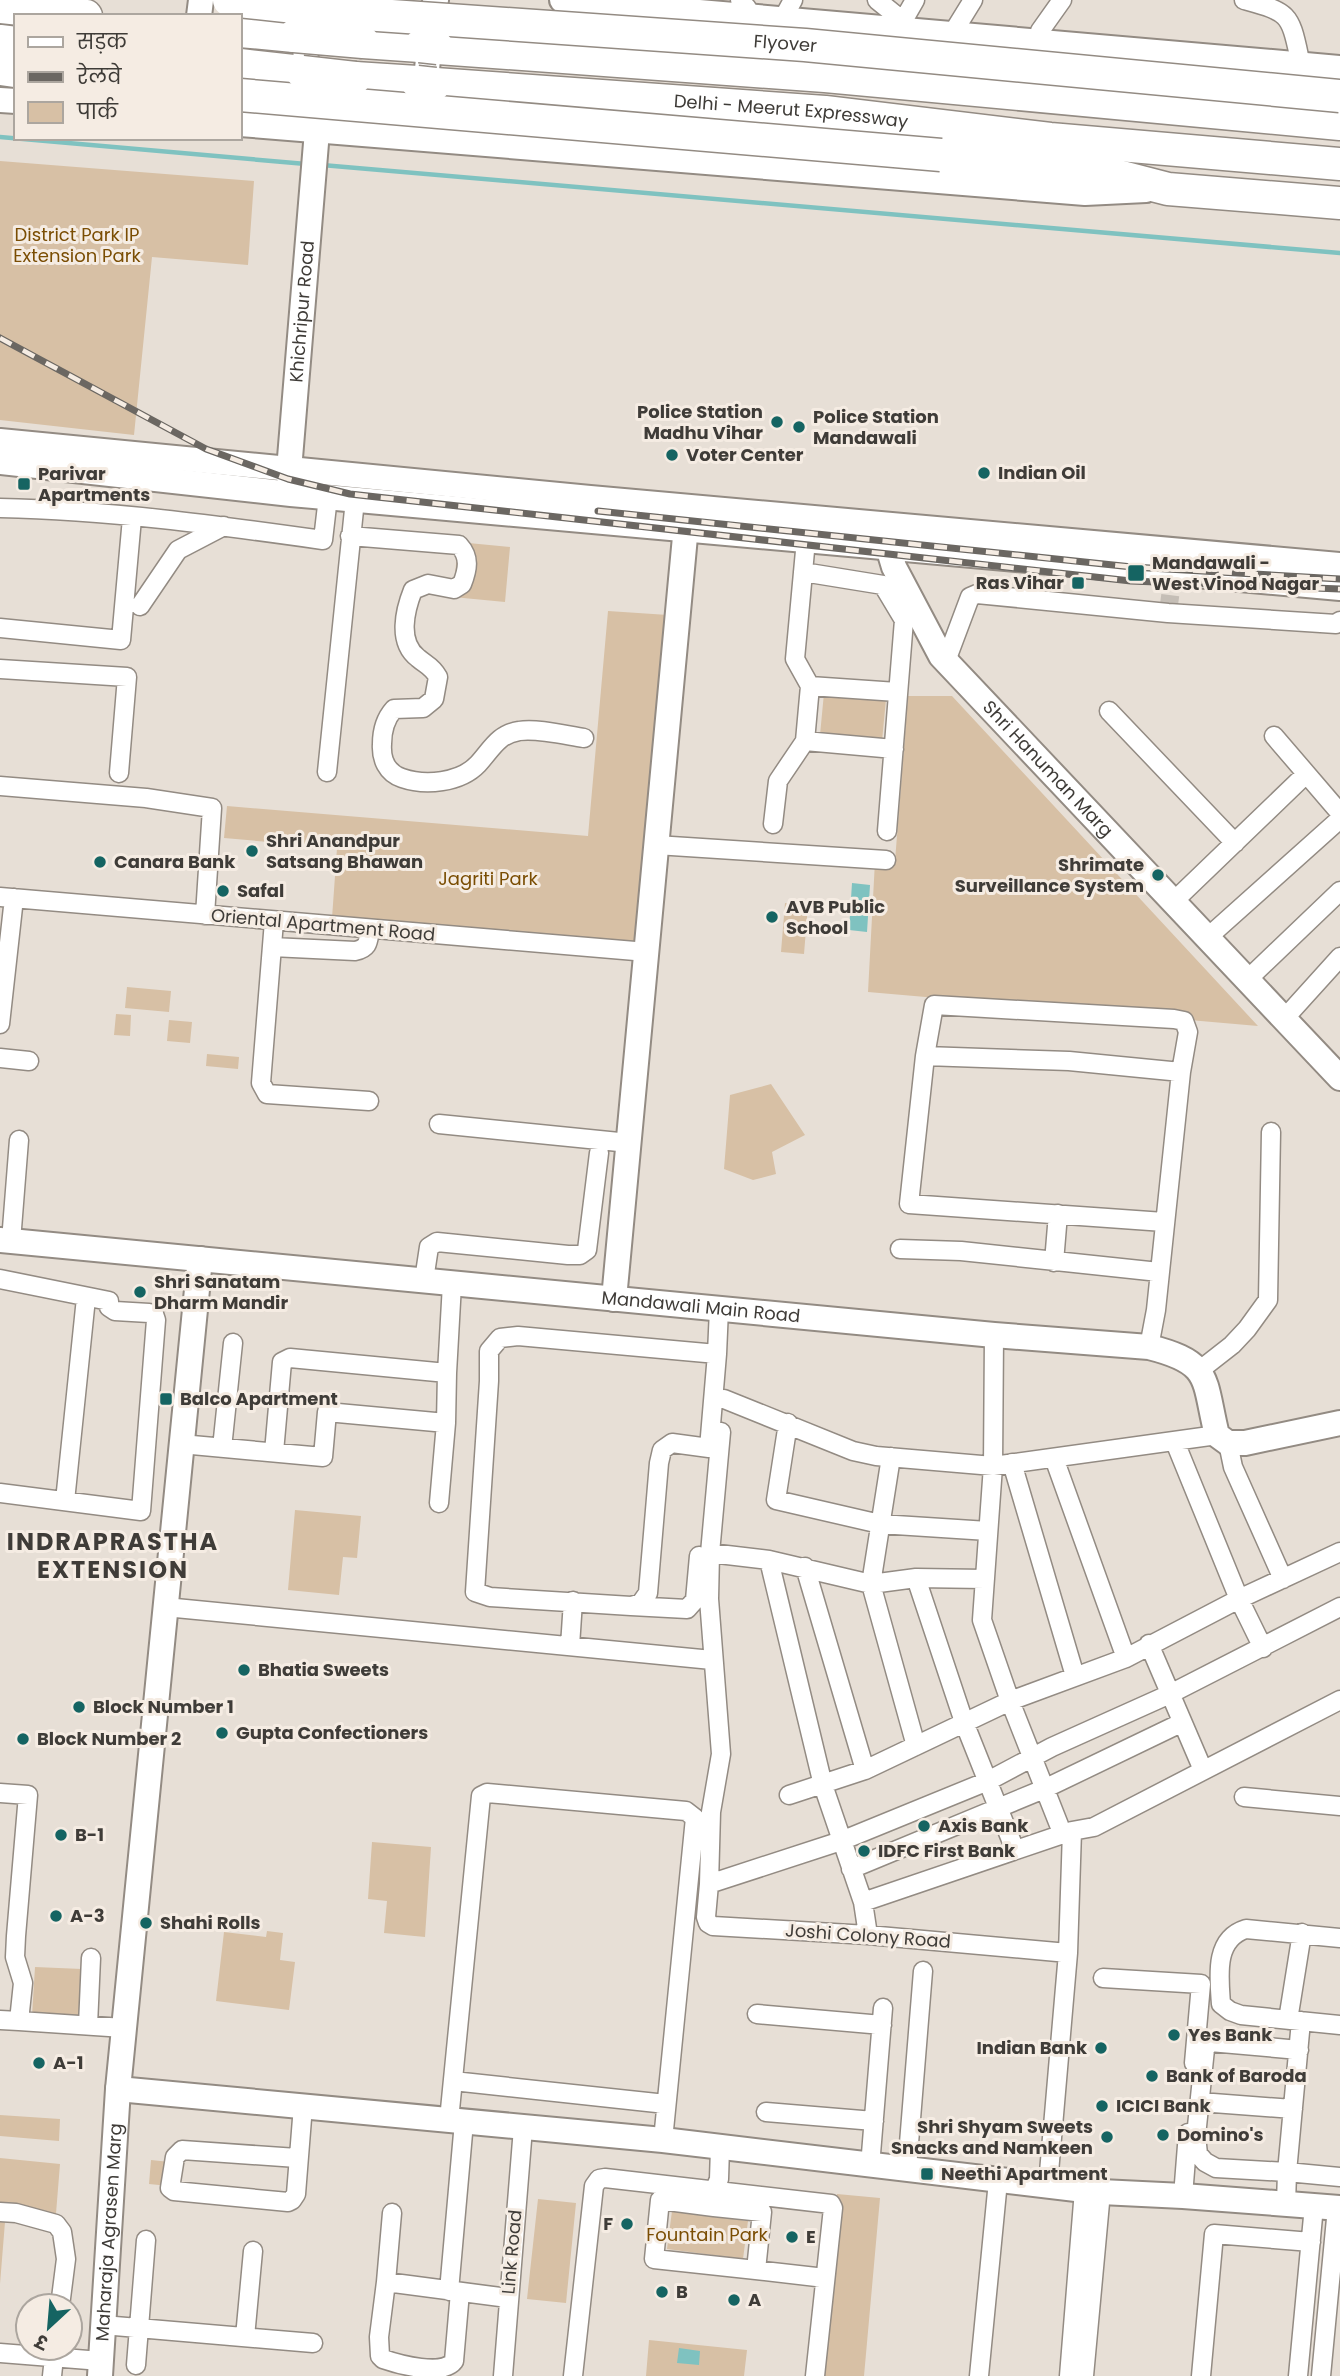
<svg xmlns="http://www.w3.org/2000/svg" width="1340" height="2376" font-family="Poppins,'Noto Sans Devanagari',sans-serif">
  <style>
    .green { fill: #d7c0a5 }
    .water { fill: #7fc2c0 }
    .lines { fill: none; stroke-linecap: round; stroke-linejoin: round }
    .stream { stroke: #7fc2c0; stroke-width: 4.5 }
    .street-tunnel { stroke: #c5beb6; stroke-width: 18; stroke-dasharray: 18 9; stroke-linecap: butt }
    .street-casing { stroke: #938b83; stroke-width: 21 }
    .secondary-casing { stroke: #938b83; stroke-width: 28 }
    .highway-casing { stroke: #938b83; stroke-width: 35 }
    .street { stroke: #fff; stroke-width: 18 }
    .secondary { stroke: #fff; stroke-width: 24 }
    .highway { stroke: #fff; stroke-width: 32 }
    .rail-casing { stroke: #6b6762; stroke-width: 7 }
    .rail { stroke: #f5ece3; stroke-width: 4.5; stroke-dasharray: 13; stroke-linecap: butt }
    .highway-bridge-casing { stroke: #938b83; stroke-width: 35; stroke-linecap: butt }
    .highway-bridge { stroke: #fff; stroke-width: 32 }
    .poi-dot { fill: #156462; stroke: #f5ece3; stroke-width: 2.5 }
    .labels { text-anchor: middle; stroke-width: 6; stroke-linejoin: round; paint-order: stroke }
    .street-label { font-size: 18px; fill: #3f3c38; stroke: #f5ece3 }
    .park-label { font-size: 18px; fill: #7a4d03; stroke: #f5ece3 }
    .poi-label { font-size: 18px; font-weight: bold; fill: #3f3c38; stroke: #f5ece3; text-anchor: start }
    .district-label { font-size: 24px; font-weight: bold; letter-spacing: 2px; fill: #3f3c38; stroke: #f5ece3 }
  </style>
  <rect width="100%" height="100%" fill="#e7dfd6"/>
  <path class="green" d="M0 161 254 181 248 265 152 257 134 435 0 420Z
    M458 542 510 547 505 602 453 597Z
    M608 611 668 615 640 944 332 918 337 848 224 838 227 806 588 836Z
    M824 693 886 699 882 741 820 735Z
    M908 696H952L1258 1026 868 992 875 861H895Z
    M785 903 808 905 804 954 781 952Z
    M127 987 171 991 169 1012 125 1008Z
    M116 1014 131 1015 130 1036 114 1035Z
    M169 1020 192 1022 190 1043 167 1041Z
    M207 1054 239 1057 238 1069 206 1066Z
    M771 1084 805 1135 772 1152 776 1174 753 1180 724 1169 730 1095Z
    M295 1510 361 1516 357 1558 343 1557 339 1595 288 1590Z
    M372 1842 431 1847 425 1937 384 1933 387 1901 368 1899Z
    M267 1931 283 1933 280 1960 295 1962 289 2010 216 2001 224 1932 266 1937Z
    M35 1967 82 1969 79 2019 32 2016Z
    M0 2115 60 2119 59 2141 0 2136Z
    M0 2158 60 2164 55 2226 5 2222 0 2284Z
    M151 2160 170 2162 169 2186 149 2184Z
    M837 2194 880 2198 864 2376H821Z
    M538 2199 576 2203 566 2303 527 2299Z
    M672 2211 748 2221 743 2259 667 2249Z
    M649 2340 747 2350 744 2376H646Z"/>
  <path class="water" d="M852 883 870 885 867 932 849 930Z
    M679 2348 700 2351 699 2365 677 2363Z"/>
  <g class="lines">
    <path class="stream" d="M0 137 306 164
      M322 165 1340 253"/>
    <path class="street-tunnel" d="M1168 613 1173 573"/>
    <defs>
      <path id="street" d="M740 0 747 8
        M877 0 903 21 915 0
        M1244 0C1287 12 1290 12 1299 56
        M787 11 793 0
        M957 26 973 0
        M1040 31 1062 0
        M0 508C108 510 216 525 323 540L328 497
        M350 536 459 545C470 557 468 569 462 584L454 589 428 584 413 590C405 610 397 642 418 658 426 665 432 666 438 677L434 699 423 708 394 709C385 719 382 730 382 744 381 759 387 773 402 778 425 786 460 783 478 764 491 750 498 734 519 731 537 728 565 735 584 738
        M803 572 883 585 904 620 887 831
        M140 606 178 550 224 526
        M0 628 121 640 132 518
        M946 661 970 597 977 594 1168 613 1336 624 1340 621
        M0 669 127 677 119 773
        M810 686 897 692
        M1109 711 1235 843
        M1274 736 1340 813
        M805 741 894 749
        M327 772 355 500
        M0 786 146 798 212 808 205 915
        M773 824 778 781 805 741 810 686 795 659 806 540
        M656 845 886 860
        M0 897 647 952
        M1173 902 1306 774
        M274 921 261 1083 267 1094 369 1101
        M1207 938 1340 819
        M272 947 355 951C369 948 368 942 370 929
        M1247 980 1340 891
        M1284 1019 1340 957
        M0 1024 14 898
        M925 1056 1069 1061 1181 1072
        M0 1058 29 1061
        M439 1124 629 1143
        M11 1241 19 1140
        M900 1249 961 1251 1159 1272
        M1054 1262 1058 1214
        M0 1279 109 1301V1307L115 1311 149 1313 154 1314 156 1320 141 1511 0 1493
        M424 1280 429 1247 437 1242 568 1255H580L587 1250 599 1153
        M994 1335 993 1466 982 1620 1010 1701 1063 1835
        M1149 1347 1156 1310 1181 1072 1188 1032 1184 1021 1174 1019 934 1005 925 1056 909 1204 1164 1222
        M717 1354 709 1448 672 1443 662 1450 659 1463 648 1593 641 1603 631 1606 490 1597 475 1592 489 1381V1351L500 1338 518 1336 717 1354 719 1309
        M1200 1370 1232 1345 1247 1329 1268 1300 1271 1132
        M724 1399 853 1451 876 1456 993 1466 1217 1435
        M788 1423 776 1500 880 1524 988 1531
        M721 1432 710 1553 709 1599 721 1754 711 1812 709 1884 706 1917 708 1923 713 1926 868 1935 1068 1953
        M1175 1442 1239 1599 1263 1648
        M1228 1443 1233 1467 1283 1579
        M181 1444 323 1457 327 1412 446 1423 447 1373
        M222 1448 233 1343
        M274 1452 282 1362 290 1358 447 1373 452 1284
        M891 1457 871 1584 916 1746
        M1054 1458 1126 1658
        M1012 1463 1075 1676
        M65 1501 86 1298
        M439 1503 446 1423
        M710 1553 769 1560 871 1584 916 1578 985 1579
        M769 1560 823 1785 863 1902 868 1935
        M805 1567 865 1770
        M916 1578 964 1722 1015 1850
        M631 1606 687 1609 695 1600 699 1556
        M165 1607 712 1660
        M1149 1644 1203 1770
        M570 1646 573 1601
        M0 1793 28 1795 16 1936 15 1957 23 1983 19 2021 124 2028
        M789 1795 865 1770 1010 1701 1126 1658 1239 1599 1340 1552
        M1244 1797 1340 1806
        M851 1869 1044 1789 1181 1723
        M709 1884 841 1841 988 1781 1052 1747 1170 1694 1340 1607
        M863 1902 1072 1831 1094 1827 1340 1700
        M1340 1938 1246 1929C1214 1939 1219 1976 1221 2004L1230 2011 1241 2015 1340 2025
        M1103 1978 1201 1984 1194 2063
        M757 2014 882 2025
        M0 2020 19 2021
        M1288 2020 1302 1933
        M1301 2021 1287 2172 1340 2177
        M88 2025 91 1958
        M453 2081 666 2104
        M1200 2102 1293 2109
        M766 2112 874 2121
        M449 2120 481 1796 487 1793 686 1811 695 1818 663 2140
        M297 2158 182 2150 175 2157 170 2188 174 2191 288 2202 292 2200 296 2194 303 2106
        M870 2166 883 2008
        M907 2168 923 1971
        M1048 2184 1068 1953 1072 1831
        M1183 2196 1188 2133
        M1286 2204 1287 2172 1216 2168 1205 2162 1198 2154 1196 2136 1205 2049 1210 2042 1299 2050
        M714 2207 762 2212 756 2270 654 2259 660 2200 714 2207 715 2189 719 2179 720 2148
        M0 2212 16 2213 56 2224 62 2232 66 2259 60 2306
        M392 2213 386 2282 508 2298
        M756 2270 825 2278
        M386 2282 379 2337 380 2356 383 2359C400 2365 443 2376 454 2361L460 2292
        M449 2291 464 2122
        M103 2325 313 2343
        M245 2337 253 2251
        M0 2353 101 2361
        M136 2365 146 2240
        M52 2376 55 2348
        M503 2376 523 2128
        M573 2376 594 2186 599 2179 605 2178 831 2204 833 2208 815 2376
        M979 2376 998 2181
        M1069 2376 1084 2190
        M1084 2376 1101 2192
        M1201 2376 1214 2234 1311 2242
        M1298 2376 1314 2206
        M1321 2376 1337 2208"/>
      <g id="secondary">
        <path d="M562 0 1340 68"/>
        <path d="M199 16 201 0"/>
        <path d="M0 100 16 101"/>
        <path d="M424 100 433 8 436 0"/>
        <path d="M240 124 1085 193 1146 190"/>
        <path d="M0 441 590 498 1340 565"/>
        <path d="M0 462 291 494 1340 588"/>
        <path id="s1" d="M290 486 289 470 317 131 308 111 304 19"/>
        <path id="s2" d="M889 532 888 547 894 567 941 656 1340 1078"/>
        <path id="s3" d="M0 1240 994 1335 1149 1347C1213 1363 1203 1379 1217 1435L1228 1443H1245L1340 1423"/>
        <path d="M614 1299 687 515"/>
        <path d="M118 2089 663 2140 1101 2192 1183 2196 1340 2208"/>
        <path id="s4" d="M100 2376 118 2089 200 1259"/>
      </g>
      <g id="highway">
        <path d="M0 7 86 16"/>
        <path d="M240 31 294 36"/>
        <path d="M0 41 16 43"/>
        <path d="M363 42 420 46"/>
        <path d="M438 48 825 76 1340 124"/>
        <path d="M240 65 302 72"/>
        <path d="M0 69 16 71"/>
        <path d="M355 78 417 82"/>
        <path id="s5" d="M435 84 825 112 1050 139 1340 164"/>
        <path d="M941 155 1083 167 1168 189 1340 203"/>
      </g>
    </defs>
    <use href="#street" class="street-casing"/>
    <use href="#secondary" class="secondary-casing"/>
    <use href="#highway" class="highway-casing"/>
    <use href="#street" class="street"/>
    <use href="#secondary" class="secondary"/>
    <use href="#highway" class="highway"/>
    <defs>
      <path id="rail" d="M0 338 206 449 288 479 350 494 1131 581 1340 589
        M598 511 1132 567 1340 579"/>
    </defs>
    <use href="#rail" class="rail-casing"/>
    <use href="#rail" class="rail"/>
    <defs>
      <g id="highway-bridge">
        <path id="s6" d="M229 0 349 13 805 45 1340 96"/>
        <path d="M294 36 363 42"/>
        <path d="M420 46 438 48"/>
        <path d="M302 72 355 78"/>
        <path d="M417 82 435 84"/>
        <path d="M240 95 941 155"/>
      </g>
    </defs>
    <use href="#highway-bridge" class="highway-bridge-casing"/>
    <use href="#highway-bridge" class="highway-bridge"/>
  </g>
  <g class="poi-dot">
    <circle cx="777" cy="422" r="7"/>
    <circle cx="799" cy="427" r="7"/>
    <circle cx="672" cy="455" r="7"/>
    <circle cx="984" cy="473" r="7"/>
    <rect x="17" y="477" width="14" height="14" rx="3.5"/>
    <rect x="1127" y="564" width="18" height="18" rx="3.5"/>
    <rect x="1071" y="576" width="14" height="14" rx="3.5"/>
    <circle cx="252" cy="851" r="7"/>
    <circle cx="100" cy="862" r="7"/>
    <circle cx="1158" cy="875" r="7"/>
    <circle cx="223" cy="891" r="7"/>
    <circle cx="772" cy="917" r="7"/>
    <circle cx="140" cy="1292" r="7"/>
    <rect x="159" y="1392" width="14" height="14" rx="3.5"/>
    <circle cx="244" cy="1670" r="7"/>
    <circle cx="79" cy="1707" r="7"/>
    <circle cx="222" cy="1733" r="7"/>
    <circle cx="23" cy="1739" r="7"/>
    <circle cx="924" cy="1826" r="7"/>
    <circle cx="61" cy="1835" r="7"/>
    <circle cx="864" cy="1851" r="7"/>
    <circle cx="56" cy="1916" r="7"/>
    <circle cx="146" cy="1923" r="7"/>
    <circle cx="1174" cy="2035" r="7"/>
    <circle cx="1101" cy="2048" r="7"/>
    <circle cx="39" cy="2063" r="7"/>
    <circle cx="1152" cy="2076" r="7"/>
    <circle cx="1102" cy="2106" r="7"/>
    <circle cx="1163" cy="2135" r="7"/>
    <circle cx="1107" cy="2137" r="7"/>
    <rect x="920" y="2167" width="14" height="14" rx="3.5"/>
    <circle cx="627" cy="2224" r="7"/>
    <circle cx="792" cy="2237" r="7"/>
    <circle cx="662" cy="2292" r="7"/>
    <circle cx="734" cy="2300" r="7"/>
  </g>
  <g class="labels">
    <g class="street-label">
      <text dy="6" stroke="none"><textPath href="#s6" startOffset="558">Flyover</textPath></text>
      <text dy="6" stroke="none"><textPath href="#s5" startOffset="357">Delhi - Meerut Expressway</textPath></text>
      <text dy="6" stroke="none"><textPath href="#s1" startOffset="175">Khichripur Road</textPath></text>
      <text dy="6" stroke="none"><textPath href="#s2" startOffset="292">Shri Hanuman Marg</textPath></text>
      <text transform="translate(323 925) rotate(5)" y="6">Oriental Apartment Road</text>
      <text dy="6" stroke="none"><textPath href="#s3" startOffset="704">Mandawali Main Road</textPath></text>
      <text transform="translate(868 1936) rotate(4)" y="6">Joshi Colony Road</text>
      <text dy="6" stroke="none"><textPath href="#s4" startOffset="144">Maharaja Agrasen Marg</textPath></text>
      <text transform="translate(512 2252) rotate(-85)" y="6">Link Road</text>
    </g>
    <g class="park-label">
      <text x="77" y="241">District Park IP<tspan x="77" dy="21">Extension Park</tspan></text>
      <text x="488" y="885">Jagriti Park</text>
      <text x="707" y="2241">Fountain Park</text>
    </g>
    <g class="poi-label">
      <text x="763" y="418" text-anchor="end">Police Station<tspan x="763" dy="21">Madhu Vihar</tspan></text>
      <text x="813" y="423">Police Station<tspan x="813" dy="21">Mandawali</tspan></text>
      <text x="686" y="461">Voter Center</text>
      <text x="998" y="479">Indian Oil</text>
      <text x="38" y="480">Parivar<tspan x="38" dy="21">Apartments</tspan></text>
      <text x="1152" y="569">Mandawali -<tspan x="1152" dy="21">West Vinod Nagar</tspan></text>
      <text x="1064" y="589" text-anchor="end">Ras Vihar</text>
      <text x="266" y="847">Shri Anandpur<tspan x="266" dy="21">Satsang Bhawan</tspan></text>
      <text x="114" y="868">Canara Bank</text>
      <text x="1144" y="871" text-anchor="end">Shrimate<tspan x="1144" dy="21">Surveillance System</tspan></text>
      <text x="237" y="897">Safal</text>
      <text x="786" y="913">AVB Public<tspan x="786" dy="21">School</tspan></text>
      <text x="154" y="1288">Shri Sanatam<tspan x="154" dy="21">Dharm Mandir</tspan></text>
      <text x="180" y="1405">Balco Apartment</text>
      <text x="258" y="1676">Bhatia Sweets</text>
      <text x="93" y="1713">Block Number 1</text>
      <text x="236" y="1739">Gupta Confectioners</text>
      <text x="37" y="1745">Block Number 2</text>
      <text x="938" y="1832">Axis Bank</text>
      <text x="75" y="1841">B-1</text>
      <text x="878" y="1857">IDFC First Bank</text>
      <text x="70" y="1922">A-3</text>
      <text x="160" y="1929">Shahi Rolls</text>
      <text x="1188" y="2041">Yes Bank</text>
      <text x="1087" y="2054" text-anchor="end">Indian Bank</text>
      <text x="53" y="2069">A-1</text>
      <text x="1166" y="2082">Bank of Baroda</text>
      <text x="1116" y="2112">ICICI Bank</text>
      <text x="1093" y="2133" text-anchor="end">Shri Shyam Sweets<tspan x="1093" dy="21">Snacks and Namkeen</tspan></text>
      <text x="1177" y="2141">Domino's</text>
      <text x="941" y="2180">Neethi Apartment</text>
      <text x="613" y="2230" text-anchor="end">F</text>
      <text x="806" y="2243">E</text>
      <text x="676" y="2298">B</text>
      <text x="748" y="2306">A</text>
    </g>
    <g class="district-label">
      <text x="113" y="1550">INDRAPRASTHA<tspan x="113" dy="28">EXTENSION</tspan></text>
    </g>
  </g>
  <rect x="14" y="14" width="228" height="126" fill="#f5ece3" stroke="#aca69f" stroke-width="2"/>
  <rect x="28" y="37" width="35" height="10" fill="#ffffff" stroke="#aca69f" stroke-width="2"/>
  <text x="77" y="49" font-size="21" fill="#3f3c38">सड़क</text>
  <rect x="28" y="72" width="35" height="10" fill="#6b6762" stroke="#aca69f" stroke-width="2"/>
  <text x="77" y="84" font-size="21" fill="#3f3c38">रेलवे</text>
  <rect x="28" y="102" width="35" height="21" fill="#d7c0a5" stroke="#aca69f" stroke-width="2"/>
  <text x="77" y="119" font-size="21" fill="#3f3c38">पार्क</text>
  <g transform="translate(49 2327) rotate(206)"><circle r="33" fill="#f5ece3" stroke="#aca69f" stroke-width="2"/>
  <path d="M0-5L12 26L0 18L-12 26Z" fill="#156462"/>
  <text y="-10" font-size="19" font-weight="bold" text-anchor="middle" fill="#3f3c38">उ</text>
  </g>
</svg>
